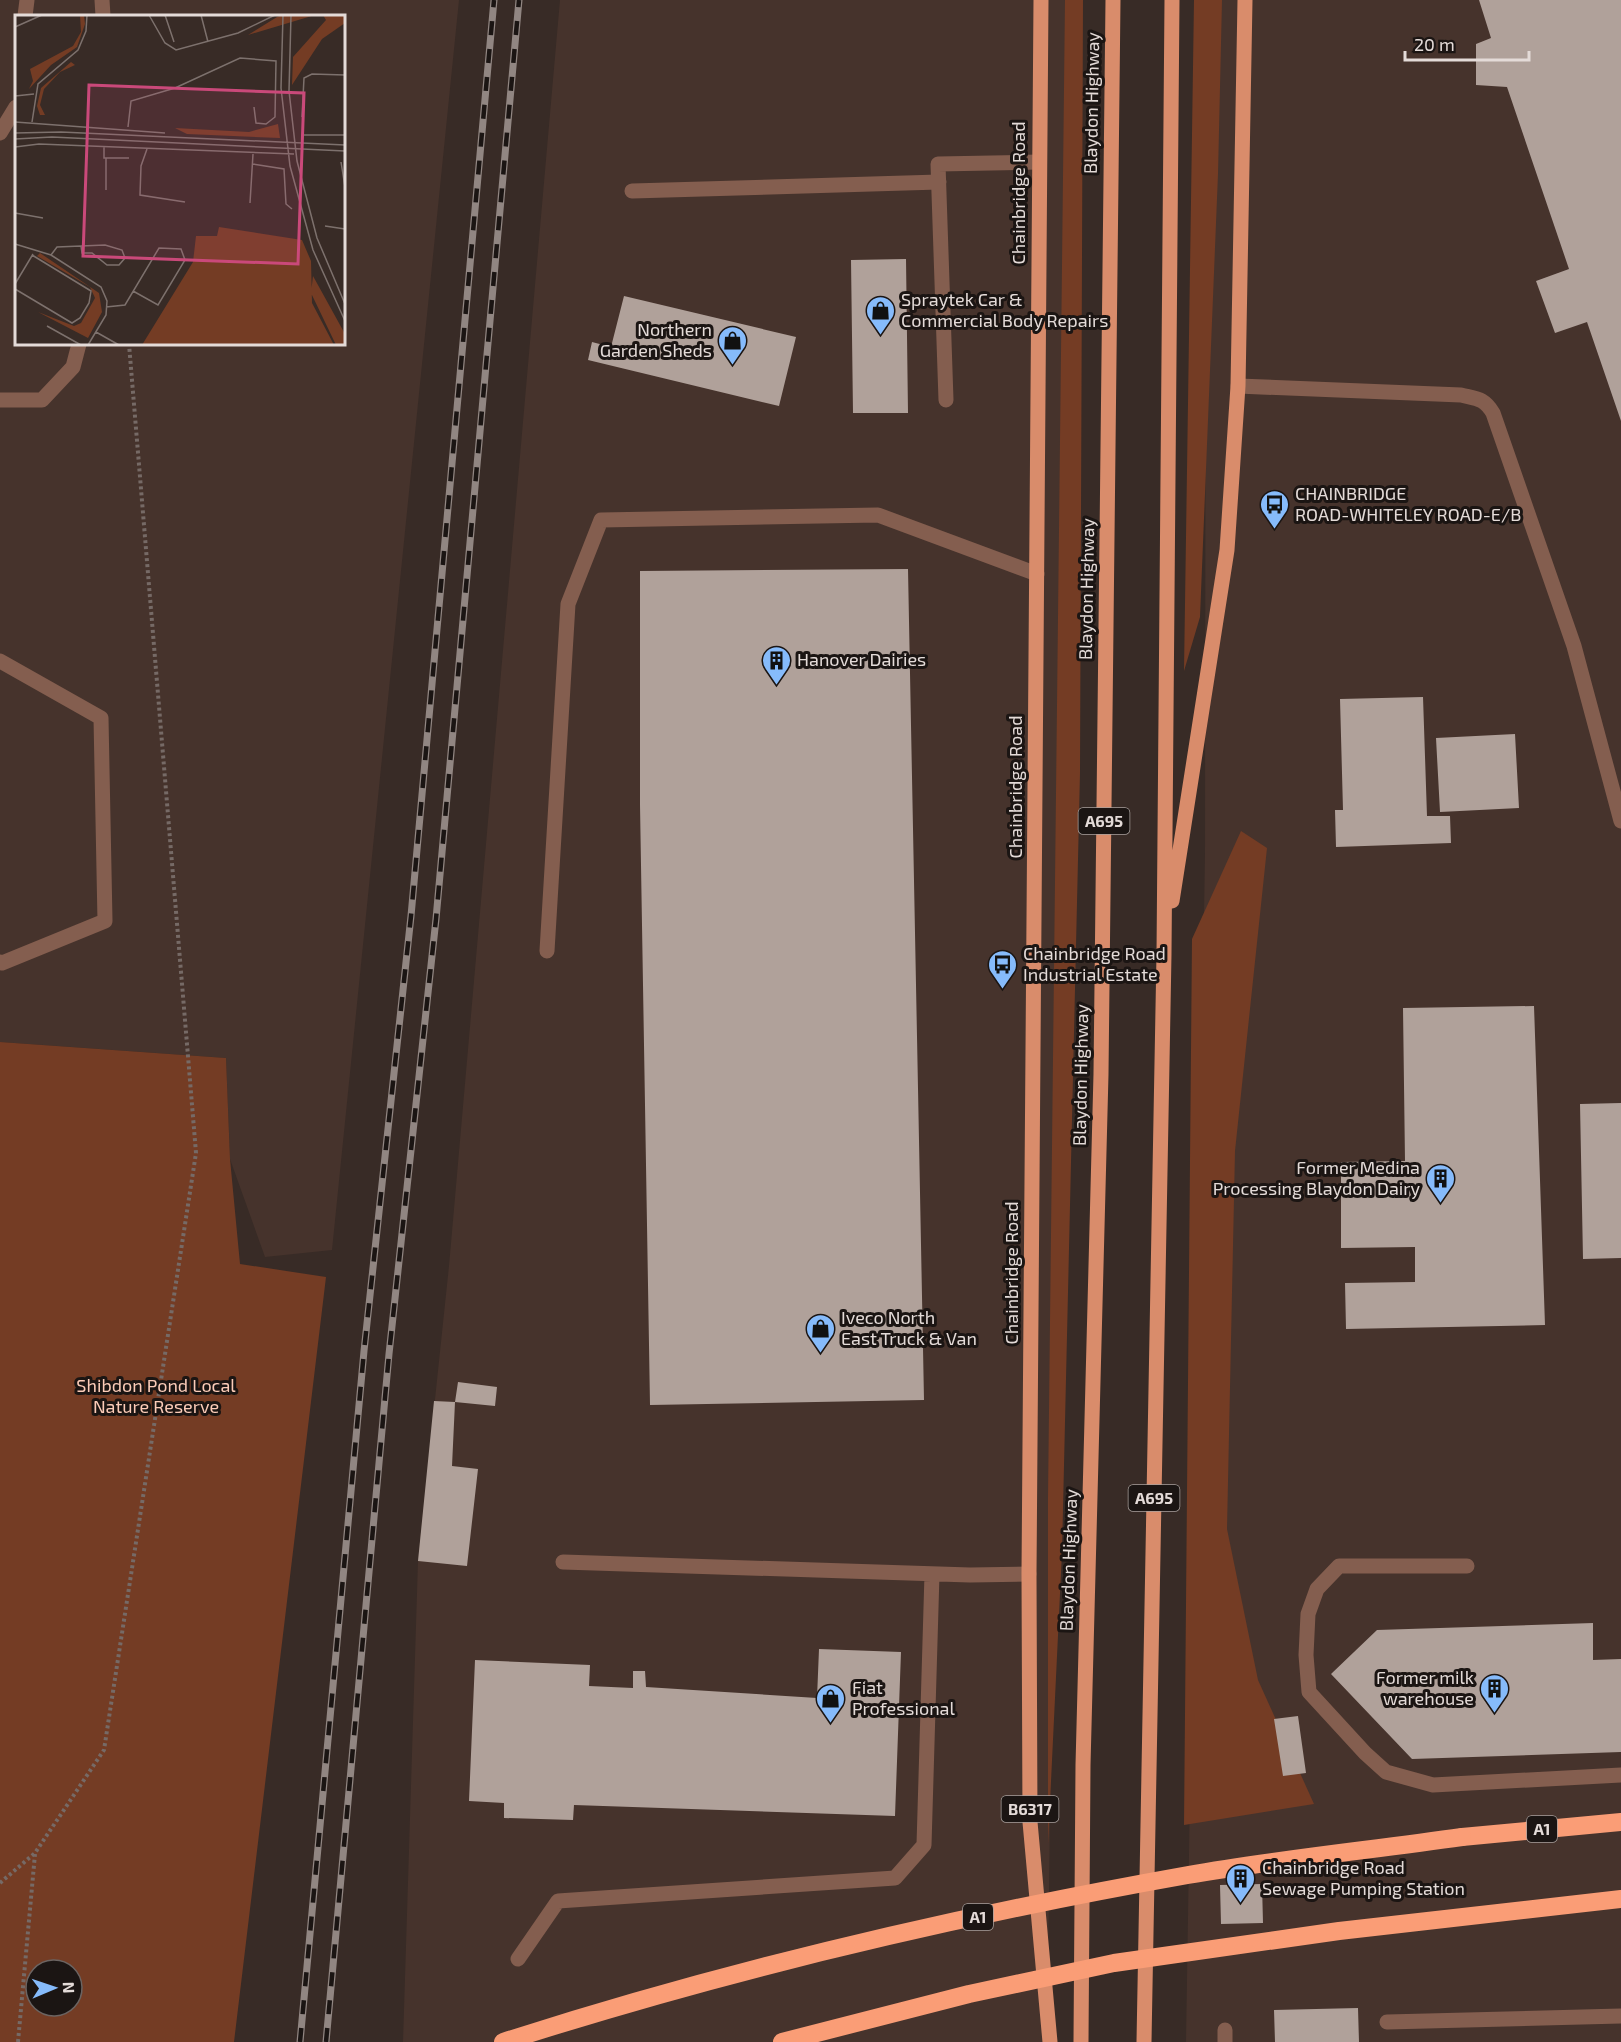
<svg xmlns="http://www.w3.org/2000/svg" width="1621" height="2042" font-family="'Exo 2',sans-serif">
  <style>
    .built { fill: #46332c; fill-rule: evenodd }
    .green { fill: #743c24; fill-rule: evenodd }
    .building { fill: #b0a19a }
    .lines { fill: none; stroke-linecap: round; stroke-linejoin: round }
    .path { stroke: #766a66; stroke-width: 4; stroke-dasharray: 3 3; stroke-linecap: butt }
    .minor { stroke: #845e4f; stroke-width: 15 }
    .major { stroke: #d98c6b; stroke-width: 15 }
    .highway { stroke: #fa9d76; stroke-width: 18 }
    .rail-casing { stroke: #918682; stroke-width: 7 }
    .rail { stroke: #1b1513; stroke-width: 4.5; stroke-dasharray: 14; stroke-linecap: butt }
    .highway-bridge { stroke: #fa9d76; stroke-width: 18 }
    .labels { text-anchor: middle; stroke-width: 6; stroke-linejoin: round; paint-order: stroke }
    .shield { fill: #1b1513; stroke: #a8a09d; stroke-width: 1.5 }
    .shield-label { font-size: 16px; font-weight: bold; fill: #e4dbd8 }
    .street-label { font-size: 18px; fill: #e4dbd8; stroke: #1b1513 }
    .poi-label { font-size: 18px; fill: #e4dbd8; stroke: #1b1513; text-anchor: start }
    .park-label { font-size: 18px; fill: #fcccb8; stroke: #1b1513 }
    .inset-road { fill: none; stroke: #7d716d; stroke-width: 1.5 }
    .view { fill: #ca497a; fill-opacity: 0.15; stroke: #ca497a; stroke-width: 3 }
    .inset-edge { fill: none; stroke: #e4dbd8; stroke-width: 3 }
  </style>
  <rect width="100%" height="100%" fill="#382b26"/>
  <path class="built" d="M0 0H459L332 1250 265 1257 230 1159 226 1058 0 1042ZM16 16H344V344H16Z
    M560 0H1074L1047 2042H403L418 1561 449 1266Z
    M1206 0H1621V2042H1186L1205 853Z"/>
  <path class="green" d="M1065 0H1083L1080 773 1062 1552 1048 1844V1498Z
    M1194 0H1222L1218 174 1200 617 1184 671Z
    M1241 831 1267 848 1235 1151 1227 1529 1258 1680 1314 1804 1184 1825 1192 939Z
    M0 1042 226 1058 230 1159 240 1264 326 1277 234 2042H0ZM36 1970H72V2006H36Z"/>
  <path class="building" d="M1479 0H1621V421L1587 322 1555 333 1536 281 1569 269 1507 87 1476 85V44L1491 38Z
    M906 259 908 413H853L851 260Z
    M624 296 796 337 779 406 588 360 592 342 611 347Z
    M908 569 924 1400 650 1405 640 805V571Z
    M1423 697 1427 816H1450L1451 843 1336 847 1335 810H1343L1340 699Z
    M1515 734 1519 808 1440 812 1436 738Z
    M1534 1006 1545 1325 1346 1329 1345 1283 1415 1282V1247L1341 1248V1162L1405 1161 1403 1008Z
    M1621 1103V1258L1583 1259 1580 1104Z
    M458 1382 497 1387 495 1406 455 1402Z
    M434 1401 455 1402 452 1466 478 1469 467 1566 418 1561Z
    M1593 1623V1660L1621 1659V1752L1412 1759 1331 1674 1377 1630Z
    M819 1649 901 1652 895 1816 574 1805 573 1820 504 1818V1803L469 1801 475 1660 590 1665 589 1686 633 1688V1671H645L646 1687 817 1698Z
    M1298 1716 1306 1773 1283 1776 1274 1719Z
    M1262 1884 1263 1923 1221 1924 1220 1885Z
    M1358 2008 1359 2042H1275L1274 2010Z"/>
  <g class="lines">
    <path class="path" d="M0 1883 35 1853 104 1750 196 1153 129 344
      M18 2042 35 1854"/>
    <path class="minor" d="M102 0 103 16
      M25 16 27 0
      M0 133 16 107
      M632 191 939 182
      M1238 386 1461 395C1477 399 1484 398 1493 413L1574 646 1621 821
      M0 400H42L73 367 79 344
      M946 400 938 164 1039 162
      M0 661 101 718 105 921 2 963 0 962
      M547 951 568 604 601 520 878 515 1037 574
      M563 1562 970 1575 1029 1574
      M1467 1566H1339L1317 1589 1308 1614 1306 1655 1309 1692 1365 1753 1386 1772 1433 1785 1621 1775
      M518 1959 558 1901 895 1878 924 1845 932 1574
      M1387 2022 1621 2016
      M1225 2030V2042"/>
    <path class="major" d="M1041 0 1029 1574 1030 1822 1050 2042
      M1172 901 1227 550 1238 386 1245 0
      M1081 2042 1083 1765 1101 1074 1113 0
      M1144 2042 1164 954 1172 0"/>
    <path class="highway" d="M1462 1837 1621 1822"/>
    <defs>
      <path id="rail" d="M300 2042 364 1351 411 916 494 0
        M326 2042 389 1354 436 919 519 0"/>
    </defs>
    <use href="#rail" class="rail-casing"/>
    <use href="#rail" class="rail"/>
    <path class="highway-bridge" d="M503 2042C727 1970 957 1916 1188 1875 1279 1859 1371 1850 1462 1837
      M782 2042 969 1994 1114 1963 1339 1931 1621 1899"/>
  </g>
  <defs>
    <symbol id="shop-pin" viewBox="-11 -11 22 30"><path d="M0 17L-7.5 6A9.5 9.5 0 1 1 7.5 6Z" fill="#86bbfb" stroke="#1b1513"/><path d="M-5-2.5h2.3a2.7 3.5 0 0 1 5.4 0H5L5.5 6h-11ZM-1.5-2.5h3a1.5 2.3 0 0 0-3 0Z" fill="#111"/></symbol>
    <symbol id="bus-pin" viewBox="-11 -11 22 30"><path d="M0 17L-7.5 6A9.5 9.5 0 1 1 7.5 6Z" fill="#86bbfb" stroke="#1b1513"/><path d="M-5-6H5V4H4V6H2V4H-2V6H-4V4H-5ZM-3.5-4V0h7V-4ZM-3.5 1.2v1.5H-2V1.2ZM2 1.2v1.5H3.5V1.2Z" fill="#111"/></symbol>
    <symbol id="building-pin" viewBox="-11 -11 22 30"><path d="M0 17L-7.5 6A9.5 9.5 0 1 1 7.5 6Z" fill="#86bbfb" stroke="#1b1513"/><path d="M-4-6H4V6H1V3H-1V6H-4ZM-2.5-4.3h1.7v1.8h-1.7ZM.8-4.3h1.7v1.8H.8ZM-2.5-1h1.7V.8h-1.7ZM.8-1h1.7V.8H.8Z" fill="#111"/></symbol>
  </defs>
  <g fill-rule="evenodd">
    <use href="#shop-pin" x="864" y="294" width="33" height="45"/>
    <use href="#shop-pin" x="716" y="324" width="33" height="45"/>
    <use href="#bus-pin" x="1258" y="488" width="33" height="45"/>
    <use href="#building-pin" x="760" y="644" width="33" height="45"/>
    <use href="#bus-pin" x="986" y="948" width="33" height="45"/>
    <use href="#building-pin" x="1424" y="1162" width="33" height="45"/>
    <use href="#shop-pin" x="804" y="1312" width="33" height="45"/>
    <use href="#building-pin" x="1478" y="1672" width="33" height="45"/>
    <use href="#shop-pin" x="814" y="1682" width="33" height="45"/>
    <use href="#building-pin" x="1224" y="1862" width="33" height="45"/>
  </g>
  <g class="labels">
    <g class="shield">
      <rect x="1078.5" y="808" width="51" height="26" rx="4.5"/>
      <rect x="1128.5" y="1485" width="51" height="26" rx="4.5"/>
      <rect x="1001.5" y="1796" width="57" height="26" rx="4.5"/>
      <rect x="1527" y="1816" width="30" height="26" rx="4.5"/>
      <rect x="963" y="1904" width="30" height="26" rx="4.5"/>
    </g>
    <g class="shield-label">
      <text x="1104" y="827">A695</text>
      <text x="1154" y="1504">A695</text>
      <text x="1030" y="1815">B6317</text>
      <text x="1542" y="1835">A1</text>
      <text x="978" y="1923">A1</text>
    </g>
    <g class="street-label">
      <text transform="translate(1092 103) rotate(-89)" y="6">Blaydon Highway</text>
      <text transform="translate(1019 193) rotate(-90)" y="6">Chainbridge Road</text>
      <text transform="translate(1087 589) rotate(-89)" y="6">Blaydon Highway</text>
      <text transform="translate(1016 787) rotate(-90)" y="6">Chainbridge Road</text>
      <text transform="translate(1081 1075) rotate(-89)" y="6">Blaydon Highway</text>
      <text transform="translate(1012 1273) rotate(-90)" y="6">Chainbridge Road</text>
      <text transform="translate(1069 1560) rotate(-88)" y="6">Blaydon Highway</text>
    </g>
    <g class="poi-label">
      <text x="901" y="306">Spraytek Car &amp;<tspan x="901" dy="21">Commercial Body Repairs</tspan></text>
      <text x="712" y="336" text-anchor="end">Northern<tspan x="712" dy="21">Garden Sheds</tspan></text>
      <text x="1295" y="500">CHAINBRIDGE<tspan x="1295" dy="21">ROAD-WHITELEY ROAD-E/B</tspan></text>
      <text x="797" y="666">Hanover Dairies</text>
      <text x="1023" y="960">Chainbridge Road<tspan x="1023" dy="21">Industrial Estate</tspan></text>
      <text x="1420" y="1174" text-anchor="end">Former Medina<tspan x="1420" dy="21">Processing Blaydon Dairy</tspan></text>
      <text x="841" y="1324">Iveco North<tspan x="841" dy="21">East Truck &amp; Van</tspan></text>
      <text x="1474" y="1684" text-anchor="end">Former milk<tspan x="1474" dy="21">warehouse</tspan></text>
      <text x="852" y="1694">Fiat<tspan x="852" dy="21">Professional</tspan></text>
      <text x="1262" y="1874">Chainbridge Road<tspan x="1262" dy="21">Sewage Pumping Station</tspan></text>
    </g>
    <g class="park-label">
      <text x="156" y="1392">Shibdon Pond Local<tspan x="156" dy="21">Nature Reserve</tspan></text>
    </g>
  </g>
  <g transform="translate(15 15)">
    <rect width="330" height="330" fill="#382b26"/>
    <path d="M65 0H69L70 9 62 32 36 50 14 74 18 66 15 54 58 31 66 17ZM267 0H300L233 20 262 2ZM308 0H330V8L307 24 277 70 278 42 311 5ZM56 47 60 50 45 57 29 74 25 90 30 100H25L22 91 26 73ZM263 109 265 123 172 119 160 113 234 117ZM204 212 287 225 296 246 297 288 319 330H127L178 247 181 221H202ZM25 238 84 278 87 297 73 323 23 297 59 311 66 308 80 283 75 272 22 241ZM298 261 330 319V330H321L296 278Z" fill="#743c24"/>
    <path class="inset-road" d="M134 0 150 28 161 35 223 18 260 0M150 0 159 27M186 0 193 27M268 0 266 73 275 151 298 235 330 306M276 0 274 76 282 146 302 223 330 289M0 12 27 0M0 81 19 79M287 102 289 63 297 59 330 60M0 107 150 118M17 107 23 69 63 35 71 16 72 0M113 112 116 86 160 73 225 43 261 46 260 102 251 109 241 108 239 92M0 118 46 117 330 130M287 120H330M0 124 37 122 330 136M0 132 24 129 279 139M89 132V143H114M132 134 126 151 125 180 170 187M326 147 330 172M238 149 269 154 271 189 277 194M91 175V143M235 188 238 139M0 198 28 203M310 211 330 214M0 229 36 240 86 272 92 286 91 300 73 330M36 240 42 232 90 230 107 235 110 243 104 250H92L77 238H67L66 231M0 269 18 239M0 274 57 308 65 303 74 288 76 276 17 240M91 292 110 290 144 233 166 234 170 245 143 290 118 276M32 311 66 330M81 317 104 330"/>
    <path class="view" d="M74 70 289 78 283 249 68 241Z"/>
    <rect width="330" height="330" class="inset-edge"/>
  </g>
  <g transform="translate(54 1988) rotate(88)"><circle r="28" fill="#1b1513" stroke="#6b6462" stroke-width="1.5"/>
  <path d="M0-4.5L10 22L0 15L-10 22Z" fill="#86bbfb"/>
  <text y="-9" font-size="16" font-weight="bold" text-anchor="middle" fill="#e4dbd8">N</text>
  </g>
  <path d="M1405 51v9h124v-9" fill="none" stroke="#e4dbd8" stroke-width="3"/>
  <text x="1414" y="51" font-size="18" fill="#e4dbd8" stroke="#1b1513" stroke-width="4.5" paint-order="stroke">20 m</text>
</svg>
